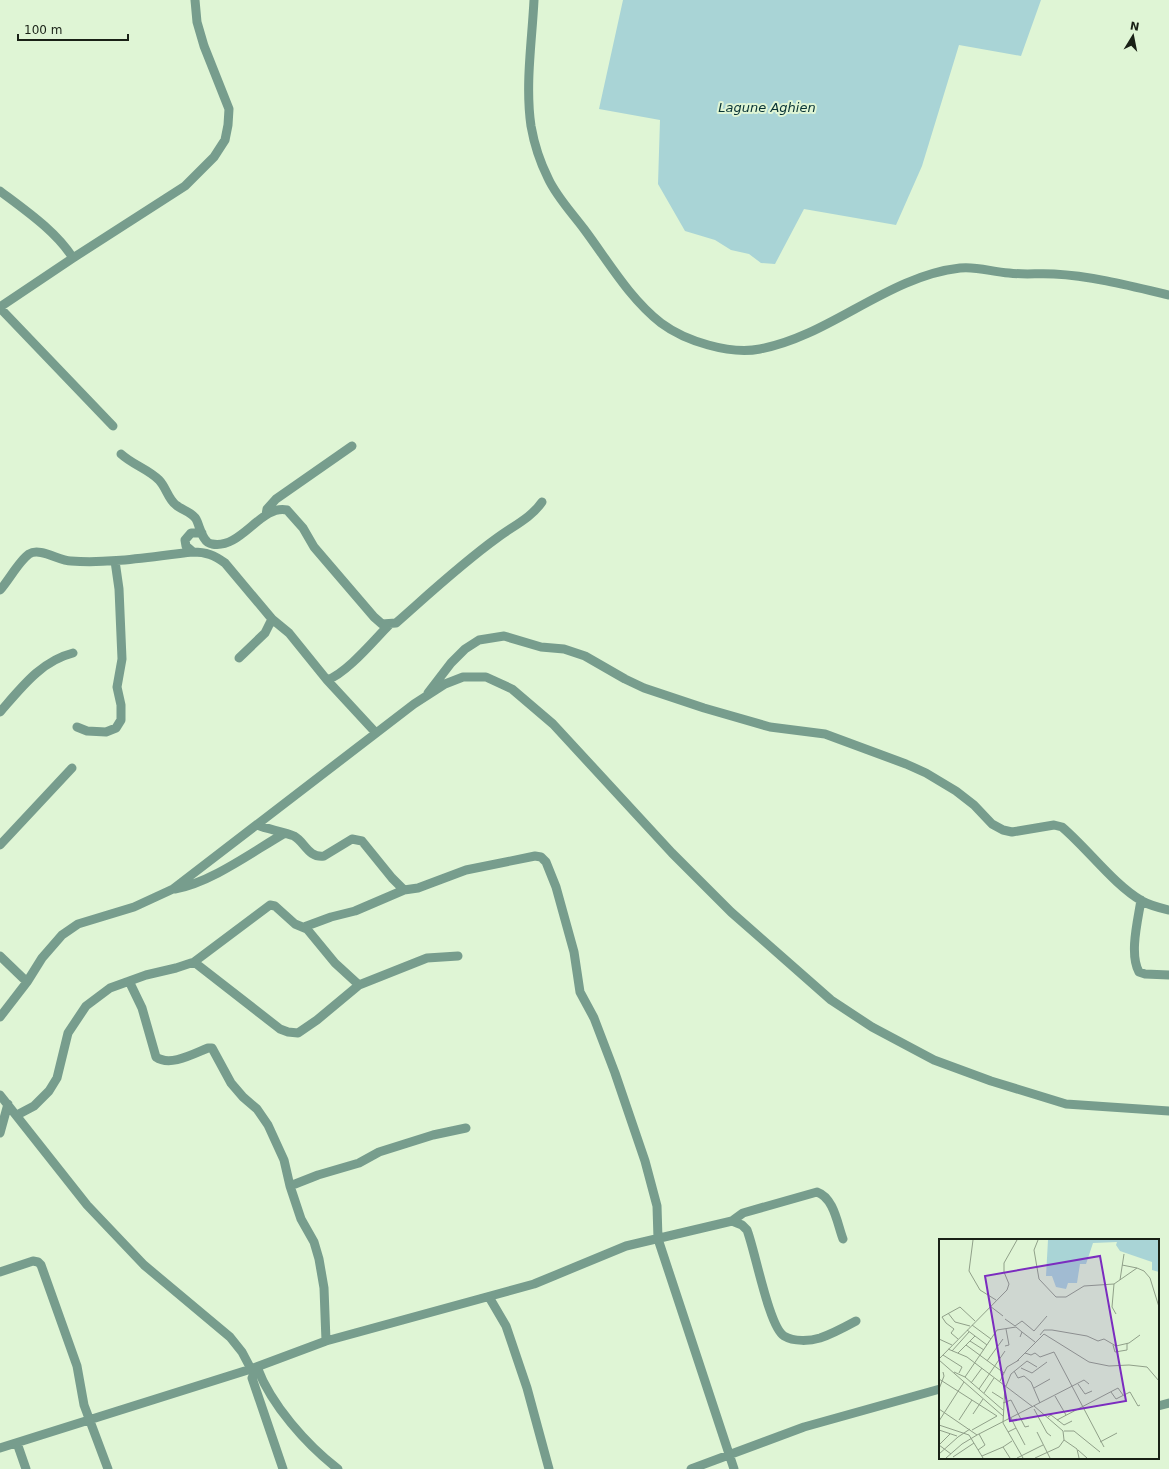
<svg xmlns="http://www.w3.org/2000/svg" width="1169" height="1469" font-family="'DejaVu Sans',sans-serif">
  <style>
    .water { fill: #a9d4d6 }
    .lines { fill: none; stroke-linecap: round; stroke-linejoin: round }
    .minor { stroke: #779d8d; stroke-width: 9 }
    .labels { text-anchor: middle; stroke-width: 4; stroke-linejoin: round; paint-order: stroke }
    .water-label { font-size: 13px; font-style: italic; fill: #083335; stroke: #dff5d5 }
    .inset-road { fill: none; stroke: #90a089; stroke-width: 1 }
    .view { fill: #7b2cbf; fill-opacity: 0.15; stroke: #7b2cbf; stroke-width: 2 }
    .inset-edge { fill: none; stroke: #192116; stroke-width: 2 }
  </style>
  <rect width="100%" height="100%" fill="#dff5d5"/>
  <path class="water" d="M623 0H1041L1021 56 959 45 922 166 896 225 804 209 775 264 761 263 749 254 731 250 715 240 685 231 658 184 660 120 599 109Z"/>
  <g class="lines">
    <path class="minor" d="M534 0C532 41 525 85 531 126 534 143 540 162 548 178 556 196 572 213 584 229 608 261 629 298 661 323 685 341 730 355 760 349 830 336 888 276 960 268 977 266 992 272 1009 273 1024 275 1039 273 1054 274 1092 276 1131 286 1169 295
      M0 191C25 210 56 231 73 258
      M0 307 73 258 185 186 214 157 225 140 228 125 229 109 204 46 197 22 195 0
      M0 308 113 426
      M121 454C133 465 148 469 159 480 166 487 168 499 176 505 182 510 192 512 196 519 200 526 202 543 212 544 241 550 261 504 287 510L303 528 314 547 374 617 382 624 396 623C429 594 461 564 497 538 513 526 531 518 542 502
      M266 515 267 509 276 499 352 446
      M193 552 186 546 185 540 191 533H202
      M0 590C9 580 19 561 29 554 40 547 59 561 71 561 112 564 153 556 193 552 206 552 214 555 225 563L272 619 265 633 239 658
      M272 619 289 633 327 680 376 733
      M327 680C347 673 374 640 389 625
      M428 693 451 663 465 649 479 640 504 636 541 647 564 649 585 656 625 679 644 688 704 708 770 727 825 734 906 764 926 773 956 791 974 805 992 824 1003 830 1012 832 1054 825 1062 827C1088 849 1114 885 1142 901 1151 906 1160 908 1169 910
      M0 712C21 688 41 661 73 653
      M77 727 87 731 106 732 116 728 121 720V705L117 687 122 659 119 589 115 561
      M257 825C267 829 285 832 294 836 305 842 308 858 324 856L352 839 362 841 392 878 404 890 418 888 466 870 535 856 541 857 546 862 556 887 574 952 580 992 594 1018 615 1073 645 1161 657 1206 658 1239 734 1469
      M0 845 72 768
      M175 889C212 882 252 852 285 833
      M1141 900C1138 920 1129 954 1139 972L1145 974 1169 975
      M304 927 331 917 355 911 404 890
      M0 956 27 982
      M194 962 280 1029 288 1032 298 1033 317 1020 359 985 427 958 458 956
      M129 981 142 1008 156 1057C170 1067 193 1054 208 1048H212L231 1083 243 1097 257 1109 268 1125 284 1160 290 1186 301 1219 314 1242 319 1259 324 1288 326 1341
      M0 1017 27 982 42 958 62 935 78 924 134 907 173 889 414 704 445 684 463 677H486L512 689 553 724 672 853 731 912 831 1000 872 1027 934 1060 991 1081 1066 1104 1169 1111
      M0 1095 87 1205 144 1265 230 1337 242 1352 251 1369
      M17 1115 34 1106 49 1091 57 1078 68 1033 86 1006 110 988 146 975 176 968 194 962 270 905 275 906 295 924 307 929 335 963 359 985
      M0 1133 8 1104
      M290 1186 318 1175 359 1163 379 1152 433 1135 466 1128
      M732 1221 742 1225 747 1230C755 1250 769 1327 784 1336 794 1342 810 1341 820 1338 832 1334 845 1327 856 1321
      M0 1272 33 1261 38 1262 41 1265 77 1366 84 1405 108 1469
      M489 1297 506 1326 527 1388 549 1469
      M257 1367C271 1405 307 1445 338 1469
      M259 1374H254L252 1378 283 1469
      M1158 1406 1169 1403
      M17 1443 26 1469
      M0 1448 251 1369 326 1341 534 1284 626 1246 732 1221 743 1213 817 1192C834 1198 837 1223 843 1239
      M691 1469 804 1427 940 1389"/>
  </g>
  <g class="labels">
    <g class="water-label">
      <text x="767" y="112">Lagune Aghien</text>
    </g>
  </g>
  <g transform="translate(939 1239)">
    <rect width="220" height="220" fill="#dff5d5"/>
    <path d="M109 1H220V33L213 31V23L181 12 177 6 178 3 154 4 147 25H141L138 44H129L127 50 117 48 113 37H107Z" fill="#a9d4d6"/>
    <path class="inset-road" d="M34 1 30 32 41 51 57 61M99 1 95 11 100 40 117 58H127L145 47 175 45 198 29 205 32 211 39 220 68M183 26 198 29M181 41 185 15M175 45 173 68 177 75M51 67 64 77M9 74 16 83 31 87M66 80 76 87 83 82 95 92 108 77M33 86 52 100M28 91 48 106M83 93 96 103M101 96 105 91H113L148 97 159 102 165 100 177 107 190 104 201 96M0 100 13 106M19 100 12 94 15 90 7 84 3 78 21 68 36 82M31 102 45 111M27 106 65 134M174 106 176 113 188 111V104M66 107 70 106 67 90M9 110 28 118 94 168M13 112 30 93M19 114 36 97M86 114 92 116 96 114 101 118 115 113 165 208M4 116 23 128 20 134M0 120 68 51 70 45 65 33V24L78 1M0 121 64 177M48 122 64 100M78 122 105 95 150 123 170 127 190 126 208 128 220 142M82 129 93 134 108 123M75 132 79 139 85 137 92 143 101 164M15 133 26 138 64 171M26 138 58 91 77 88 83 93 81 98M0 140 58 177M61 142 68 128 80 121M32 144 43 129M139 145 146 155 153 152M66 146 64 184 84 219M67 147 72 135 88 122 98 128M95 149 111 140M0 150 5 137 4 133M40 150 66 112M53 153 64 160M172 153 177 160 191 153 199 167 201 166M45 154 55 139M116 157 127 176M64 164 72 161 86 188 90 187M95 167 124 192 125 201 138 210 140 219M0 170 38 196M95 170 108 194 112 197M34 175 44 160M109 178 112 176 125 186 133 182M20 181 33 161M118 181 179 149 184 156M0 182 25 143M0 186 30 196 44 219M77 189 86 206M0 191 18 197M33 191 58 177M125 192H135L161 213M69 193 77 189 72 179M98 193 111 219M161 203 178 194M0 206 11 195M0 206 12 215M39 211 46 206 40 195M139 211 148 219M0 215 19 198 31 190M43 217 64 208M14 218 35 204M7 219 23 205 38 196 145 141 150 145M71 219 64 208 73 202M78 219 104 206M96 219 120 208 125 201"/>
    <path class="view" d="M161 17 187 162 71 182 46 37Z"/>
    <rect width="220" height="220" class="inset-edge"/>
  </g>
  <g transform="translate(1133 36) rotate(10)" stroke="#dff5d5" stroke-width="3" paint-order="stroke">
  <path d="M0-3L7 15L0 10L-7 15Z" fill="#192116"/>
  <text y="-6" font-size="11" font-weight="bold" text-anchor="middle" fill="#192116">N</text>
  </g>
  <path d="M18 34v6h110v-6" fill="none" stroke="#192116" stroke-width="2"/>
  <text x="24" y="34" font-size="12" fill="#192116" stroke="#dff5d5" stroke-width="3" paint-order="stroke">100 m</text>
</svg>
